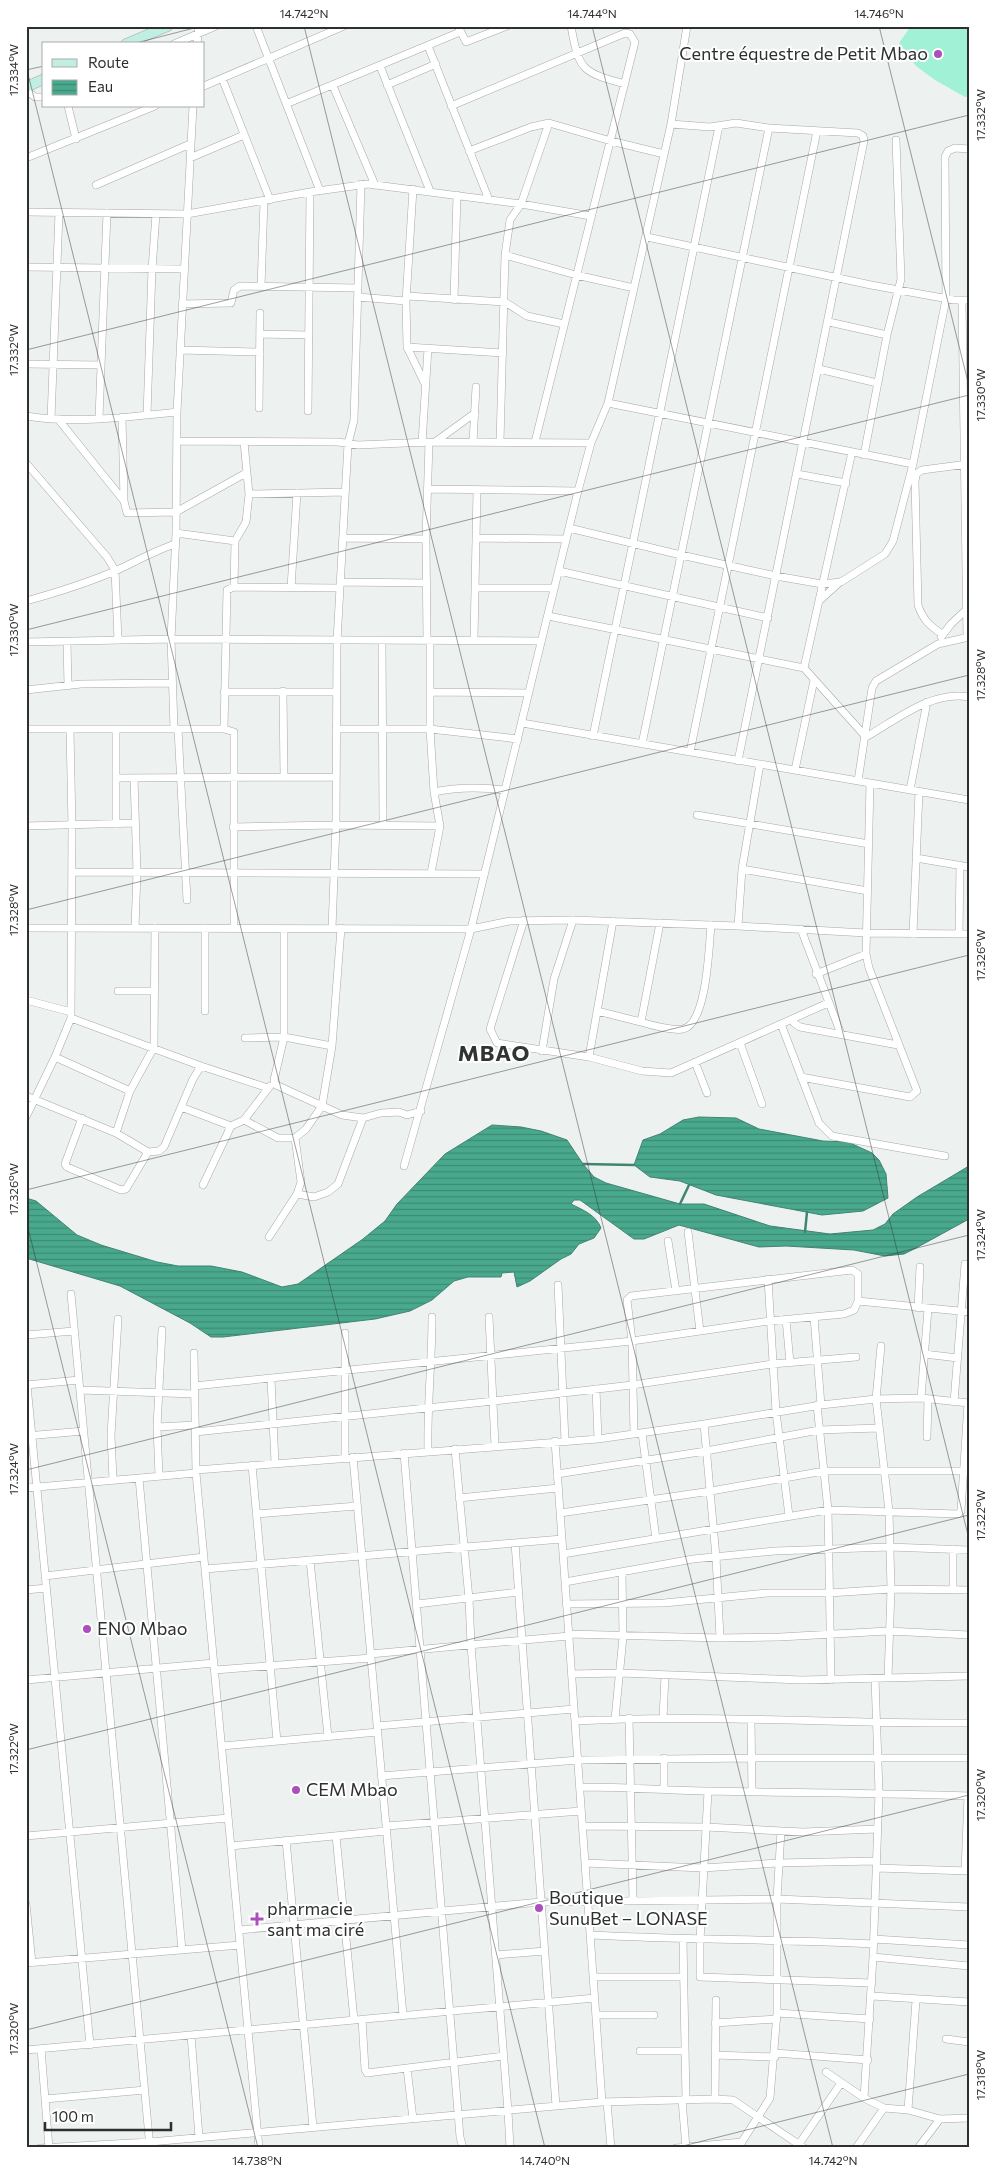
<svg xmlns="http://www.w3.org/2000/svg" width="995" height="2174" font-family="Commissioner,sans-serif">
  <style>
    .pitch { fill: #a1f1d6 }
    .water { fill: url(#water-rules); stroke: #418471 }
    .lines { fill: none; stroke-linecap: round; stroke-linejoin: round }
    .stream { stroke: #418471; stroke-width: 2.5 }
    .street-casing { stroke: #a5a9a7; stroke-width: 8 }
    .secondary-casing { stroke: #a5a9a7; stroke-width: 11 }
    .street { stroke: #fff; stroke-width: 7 }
    .secondary { stroke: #c1eee3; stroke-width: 10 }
    .ticks { fill: none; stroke: #2e2f2f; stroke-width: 1; stroke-opacity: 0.45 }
    .poi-dot { fill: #ab50bb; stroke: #fff; stroke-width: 2 }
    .labels { text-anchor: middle; stroke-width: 4; stroke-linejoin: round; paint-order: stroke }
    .poi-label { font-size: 18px; fill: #2e2f2f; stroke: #fff; text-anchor: start }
    .district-label { font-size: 22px; font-weight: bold; letter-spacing: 1px; fill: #313433; stroke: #fff }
    .neatline { fill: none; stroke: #2e2f2f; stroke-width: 2 }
    .ticks-label { font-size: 12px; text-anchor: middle; fill: #2e2f2f }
  </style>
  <defs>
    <pattern id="water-rules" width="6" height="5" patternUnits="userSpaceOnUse" patternTransform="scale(1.25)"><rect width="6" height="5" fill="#49a98d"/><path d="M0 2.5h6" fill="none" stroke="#3d8a74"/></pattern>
  </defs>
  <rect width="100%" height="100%" fill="#edf1f0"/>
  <path class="pitch" d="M911 26H969V96L965 97 935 80 916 66 899 43Z"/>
  <path class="water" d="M699 1117 736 1118 759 1129 823 1141 848 1142 872 1153 879 1160 886 1174 888 1198 863 1211 822 1215 716 1195 680 1181 650 1177 634 1165 643 1140 660 1134 683 1120Z
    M492 1125 521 1127 541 1131 567 1140 583 1164 594 1177 606 1183 680 1204H704L770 1226 830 1234 873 1230 885 1224 893 1214 917 1197 969 1166V1219L916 1248 904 1254 885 1256 854 1250 786 1246 759 1247 679 1225 644 1239H634L580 1200H574L571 1204C583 1210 596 1215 601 1228L594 1238 579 1244 571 1254 561 1259 530 1281 517 1287 514 1272 502 1273 501 1277H468L454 1281 432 1300 410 1311 375 1319 223 1337H211L190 1323 120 1286 26 1258V1198L36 1201 77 1235 101 1245 157 1262 178 1266H211L242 1272 282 1287 298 1284 363 1239 385 1221 397 1204 445 1154Z"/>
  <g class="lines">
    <path class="stream" d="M583 1164 634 1165
      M680 1204 689 1185
      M805 1232 807 1212"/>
    <defs>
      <path id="street" d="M256 26 320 191
        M458 26 466 42 507 26
        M571 26C579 71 582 72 625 84
        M174 44 216 26
        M197 44 199 26
        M428 46 489 200
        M380 66 430 191
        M222 78 270 200
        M387 85 436 64
        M204 86 344 26
        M333 86 375 185
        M26 90 35 97H44
        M286 104 460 32
        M68 106 76 139
        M451 106 625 33 630 34 635 42 535 442
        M671 124 710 127 736 123 769 128 858 133 863 136 864 141 738 761
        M469 151 531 127 549 123 611 141 664 154
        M26 158 155 106
        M190 158 244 135
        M96 185 190 144
        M413 189 406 301 407 347 425 384
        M26 212 187 214 310 192 368 184 521 204 591 216
        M647 237 871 285 954 300H969
        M505 255 576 275 634 288
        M26 267 184 269
        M261 287 264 201
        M407 296 505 302 527 316 564 324
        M358 297 406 301
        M454 300 457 195
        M962 300 967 637
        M182 304 231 303 234 290 240 286 358 288
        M829 322 887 335
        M260 334 309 335
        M407 347 503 353
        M180 350 260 352
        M26 364 101 365
        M819 369 877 383
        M608 403 913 464
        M259 408 260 313
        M308 411 310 192
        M147 415 152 269 156 214
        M26 416C72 424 131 417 177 412
        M122 417 124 501 127 513 176 512 246 473
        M99 418 107 213
        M51 419 59 213
        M58 419 124 501
        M177 441 338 442 358 445 429 442 591 443
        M435 442 475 413
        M473 442 476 387
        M500 442 505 255 510 220 521 204 549 123
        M422 443 428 348
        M852 452 804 668 866 737
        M864 455 887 335 901 279 896 140
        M26 463 107 557 115 570 118 640
        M797 474 846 483
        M427 489 578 491
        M249 494 345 492
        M569 528 681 555 776 576 822 584 841 582 885 554 893 541 913 464 946 299 945 157 948 151 955 148 969 149
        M176 533 235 541 246 522 249 494 244 442
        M343 538 426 539
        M476 538 566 539
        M559 571 768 618
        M340 582 427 583
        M234 587 235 541
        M291 588 297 493
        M475 588H554
        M26 601C55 593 87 583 115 571 135 562 154 551 175 544
        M819 601 840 582
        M548 616 804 668
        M942 634C930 626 923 620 918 605L915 482 916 474 922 470 968 464
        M941 637 951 624 967 609
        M474 639 477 490
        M427 640 426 539 429 442
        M430 640V729L434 792 440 826 431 873
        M382 641 383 825
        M26 642 171 639 541 641
        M67 642 68 686
        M26 690 81 684 172 683
        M283 691 284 776
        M224 692H336
        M430 692 529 693
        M522 723 969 800
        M174 728 171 639 176 533 177 412 193 106
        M26 729H224L234 732V928
        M178 729 187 900
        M224 729 227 590 234 587 340 588
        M336 729H430L518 739
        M593 736 719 126
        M866 737C896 720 932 690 969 697
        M642 744 769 128
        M690 752 817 131
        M795 770 814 680
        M116 778 336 777
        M134 778 137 872 135 928
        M858 781 872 688 876 681 938 644 969 637
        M910 790 927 702
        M434 792C457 787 481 787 504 790
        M697 815 869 844
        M116 824V729
        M26 826 135 823
        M233 827 336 825 440 826
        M916 858 969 867
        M742 869 868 891
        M72 872 483 874
        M524 920 490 1029 497 1043 589 1057 642 1071 671 1073 828 1003
        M660 923 641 1022C650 1025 674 1031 683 1029 707 1024 709 946 711 925
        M738 926 742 869 760 764
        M26 928 458 929H471L510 921 573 920 738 926 866 933 969 934
        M332 928 336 825 337 641 348 444 354 420 361 184
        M284 929V1037L274 1080 276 1085 342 1115 363 1118 381 1113 399 1112 407 1115 421 1111
        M801 929 841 1034
        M913 934 919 792
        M959 934 960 865
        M816 974 866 954
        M118 991H155
        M26 1000 71 1012
        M205 1011V928
        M597 1011 641 1022
        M71 1018 201 1066 268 1088
        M792 1019 794 1023 800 1027 898 1045
        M781 1024 819 1123 832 1136 945 1156
        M245 1038 284 1037 332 1046
        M740 1043 762 1104
        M542 1051 554 979 573 920
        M55 1057 130 1091
        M589 1057 613 921
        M695 1062 707 1093
        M801 1077 910 1097 917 1091 869 968 866 954 870 783
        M26 1096 116 1133 148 1152 159 1151 164 1147 193 1079 201 1066
        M181 1107 231 1126 244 1120 270 1086
        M26 1117 55 1057 71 1018 72 826 70 730
        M82 1118 65 1164 67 1167 121 1190 126 1189 148 1152
        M244 1120 278 1138H295L306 1129 322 1106 332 1046 341 928
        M116 1133 130 1091 154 1047 155 928
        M404 1166 471 929 578 491 591 443 608 403 671 124 687 26
        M203 1185 231 1126
        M297 1194 314 1197 328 1192 338 1184 363 1118
        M688 1232 700 1331
        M269 1237 297 1194 301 1182 295 1138
        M668 1241 676 1291
        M768 1279 776 1412 789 1516
        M558 1285 565 1441
        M71 1294 150 2148
        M918 1308 920 1267
        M489 1317 495 1446
        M814 1317 821 1405
        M786 1319 790 1363
        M345 1333V1458
        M26 1335 74 1331
        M881 1346 876 1399 889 1511 891 1589 888 1678
        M194 1353 196 1473 259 2148
        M924 1354 958 1358
        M271 1379 275 1463
        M26 1385 79 1380
        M27 1385 90 2045
        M194 1386 632 1341 769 1321 844 1314 854 1310 858 1301 969 1312
        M596 1389 598 1439
        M80 1390 194 1394
        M921 1398 928 1309
        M954 1402 965 1264
        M817 1405 828 1510 831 1680
        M704 1424 716 1557 720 1638
        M157 1427 195 1425
        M195 1432 494 1401 632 1385 772 1364 856 1357
        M642 1433 656 1539
        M634 1434 632 1341 627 1300 631 1296 852 1270 858 1274V1301
        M26 1436 84 1431
        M927 1437 928 1399
        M555 1441 602 2102
        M455 1449 469 1599 471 1645 508 2111 510 2148
        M428 1451C427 1406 432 1362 432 1317
        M404 1453 460 2137 463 2148
        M353 1457 403 2015
        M252 1465 277 1741
        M196 1470 598 1439 704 1424 821 1405 876 1399 921 1398 969 1403
        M557 1474 706 1451 819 1430 879 1428
        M159 1476 157 1427 162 1330
        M139 1478 182 1950
        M113 1480 111 1435 118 1319
        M26 1488 196 1473
        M459 1498 558 1488
        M560 1513 711 1491 824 1471H968
        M256 1514 357 1506
        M515 1543 556 2106
        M563 1554 828 1510 958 1514 961 1511 968 1403
        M310 1560 328 1737
        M205 1569 562 1539
        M45 1576 204 1557
        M565 1582 693 1559 775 1551 889 1547 969 1550
        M26 1590 46 1588
        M953 1590V1549
        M417 1604 519 1592
        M566 1604 664 1603 768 1593H829L891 1589 969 1590
        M569 1634 720 1638 780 1637 888 1631 969 1635
        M370 1654 569 1636
        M215 1670 371 1658
        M572 1674 620 1673 802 1680 969 1676
        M26 1680 214 1663
        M629 1718 633 1901
        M615 1719 623 1637 622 1573
        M663 1719 665 1675
        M575 1721C706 1714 838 1724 969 1723
        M751 1721 752 1791
        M377 1726 574 1709
        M222 1746 378 1732
        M381 1776 578 1760 751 1758H969
        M580 1787C623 1787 666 1790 709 1791 796 1793 882 1793 969 1796
        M664 1789V1758
        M708 1791 700 1941V1977L872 1983
        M386 1826 581 1811
        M583 1826 706 1827 803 1832 877 1829
        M26 1836 228 1818
        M336 1836 354 2020
        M286 1840 313 2127
        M231 1846 386 1831
        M585 1863 703 1868 778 1863 876 1861
        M876 1868 969 1871
        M965 1871 968 1796
        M26 1904 32 1963
        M239 1930 541 1902 777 1899 969 1907
        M590 1935C685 1940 779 1939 874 1944
        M874 1939 969 1945
        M683 1940 686 2100
        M496 1955 545 1951
        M873 1957 969 1966
        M26 1963 240 1945
        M593 1977H683
        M872 1996 969 2002
        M777 2013 870 2019
        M596 2015H654
        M362 2019 365 2069 367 2073 504 2056
        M715 2023 776 2019
        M191 2035 199 2137
        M946 2039 969 2042
        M41 2049 49 2148
        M26 2050 595 1998
        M640 2051H685
        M775 2053 868 2060
        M715 2055 775 2057
        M407 2068 413 2119
        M826 2072 864 2098 884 2108 908 2110 940 2119 969 2118
        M864 2098 873 1957 879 1792 875 1679
        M45 2099 145 2090
        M715 2099 716 2000
        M682 2100 686 2148
        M607 2102 611 2148
        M908 2110 916 2000
        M797 2147 841 2083
        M40 2148 150 2142 602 2102 715 2099 733 2100 804 2148
        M676 2148 742 2142
        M738 2148 770 2098 777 2013V1899L781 1831
        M856 2148 884 2108
        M918 2148 940 2119"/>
      <path id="secondary" d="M126 44 168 26
        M26 87 44 79"/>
    </defs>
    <use href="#street" class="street-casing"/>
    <use href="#secondary" class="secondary-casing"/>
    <use href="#street" class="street"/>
    <use href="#secondary" class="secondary"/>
  </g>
  <path class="ticks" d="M304 26 833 2148M592 26 969 1539M879 26 969 386M132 44 202 26M26 66 545 2148M26 70 44 66M26 350 969 115M26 630 969 395M26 910 969 675M26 1190 969 955M26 1220 258 2148M26 1470 969 1235M26 1750 969 1515M26 2030 969 1795M675 2148 969 2074"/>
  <g class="poi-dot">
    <circle cx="938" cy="54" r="5"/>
    <circle cx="87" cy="1629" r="5"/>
    <circle cx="296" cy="1790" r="5"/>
    <circle cx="539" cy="1908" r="5"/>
    <path d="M254.5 1911.5h5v5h5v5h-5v5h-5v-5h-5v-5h5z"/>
  </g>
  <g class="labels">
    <g class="poi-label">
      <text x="928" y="60" text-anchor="end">Centre équestre de Petit Mbao</text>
      <text x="97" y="1635">ENO Mbao</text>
      <text x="306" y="1796">CEM Mbao</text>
      <text x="549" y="1904">Boutique<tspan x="549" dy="21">SunuBet – LONASE</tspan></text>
      <text x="267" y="1915">pharmacie<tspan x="267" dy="21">sant ma ciré</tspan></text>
    </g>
    <g class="district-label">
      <text x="494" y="1061">MBAO</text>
    </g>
  </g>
  <rect width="995" height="2174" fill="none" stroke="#ffffff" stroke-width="55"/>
  <rect x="42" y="42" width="162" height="65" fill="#ffffff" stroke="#abacac"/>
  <rect x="52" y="59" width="25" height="8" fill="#c1eee3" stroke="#abacac"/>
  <text x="88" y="68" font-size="15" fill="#2e2f2f">Route</text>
  <rect x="52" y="80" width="25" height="15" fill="url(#water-rules)" stroke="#abacac"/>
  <text x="88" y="92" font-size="15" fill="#2e2f2f">Eau</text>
  <path d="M45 2122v8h126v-8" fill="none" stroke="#2e2f2f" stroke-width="2.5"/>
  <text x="52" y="2122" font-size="15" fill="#2e2f2f" stroke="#ffffff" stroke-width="4" paint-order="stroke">100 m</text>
  <rect x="28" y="28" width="940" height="2118" class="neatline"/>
  <g class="ticks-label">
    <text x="304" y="18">14.742°N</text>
    <text x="592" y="18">14.744°N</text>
    <text x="879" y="18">14.746°N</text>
    <text transform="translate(14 70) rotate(-90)" y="4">17.334°W</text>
    <text transform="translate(981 115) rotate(-90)" y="4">17.332°W</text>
    <text transform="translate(14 350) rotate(-90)" y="4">17.332°W</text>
    <text transform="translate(981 395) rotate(-90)" y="4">17.330°W</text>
    <text transform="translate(14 630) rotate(-90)" y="4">17.330°W</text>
    <text transform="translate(981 675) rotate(-90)" y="4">17.328°W</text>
    <text transform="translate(14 910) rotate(-90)" y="4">17.328°W</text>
    <text transform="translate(981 955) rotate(-90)" y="4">17.326°W</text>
    <text transform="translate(14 1189) rotate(-90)" y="4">17.326°W</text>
    <text transform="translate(981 1235) rotate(-90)" y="4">17.324°W</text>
    <text transform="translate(14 1469) rotate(-90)" y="4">17.324°W</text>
    <text transform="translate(981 1515) rotate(-90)" y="4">17.322°W</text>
    <text transform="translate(14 1749) rotate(-90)" y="4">17.322°W</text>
    <text transform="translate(981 1795) rotate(-90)" y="4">17.320°W</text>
    <text transform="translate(14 2029) rotate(-90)" y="4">17.320°W</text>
    <text transform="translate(981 2075) rotate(-90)" y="4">17.318°W</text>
    <text x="257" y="2165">14.738°N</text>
    <text x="545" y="2165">14.740°N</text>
    <text x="833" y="2165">14.742°N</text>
  </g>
</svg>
